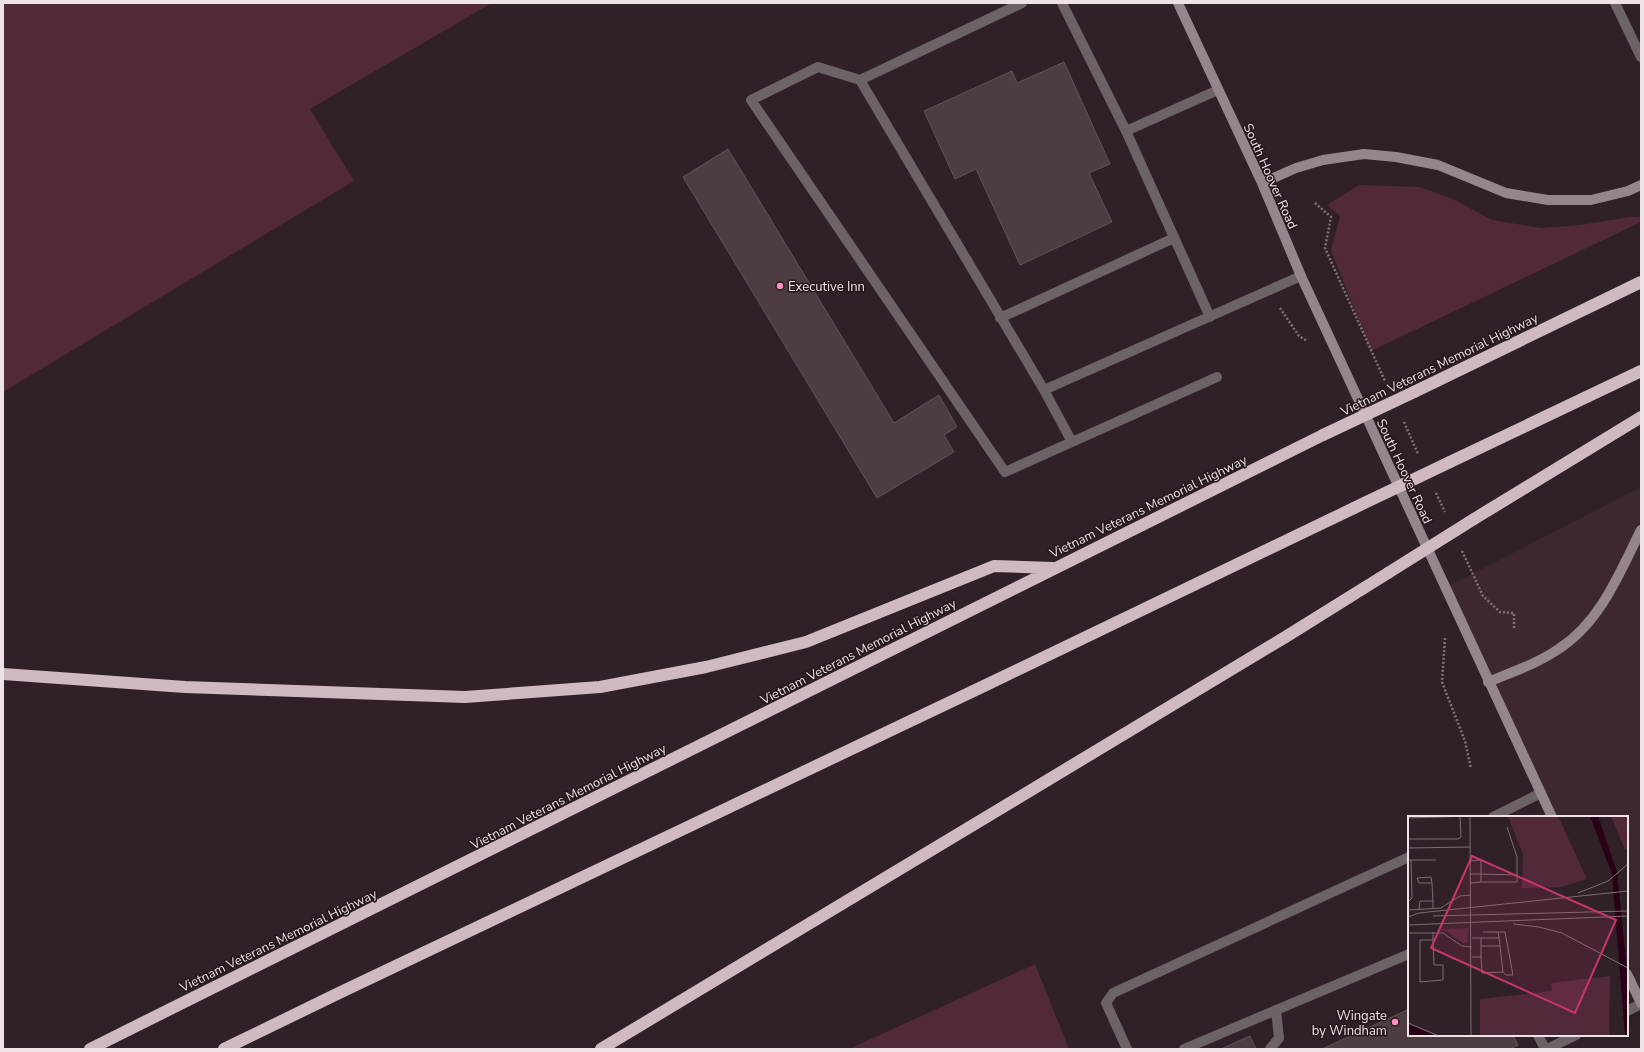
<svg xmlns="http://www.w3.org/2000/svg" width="1644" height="1052" font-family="'Nunito Sans',sans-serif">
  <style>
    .built { fill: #3d2831 }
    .green { fill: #52283b }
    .building { fill: #4d3d43; stroke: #635158 }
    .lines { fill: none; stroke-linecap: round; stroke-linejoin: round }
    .path { stroke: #807278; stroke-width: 2.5; stroke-dasharray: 2 2; stroke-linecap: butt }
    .lane { stroke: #6c6367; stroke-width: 10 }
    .secondary { stroke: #94868c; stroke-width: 10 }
    .highway { stroke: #cfbac2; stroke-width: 12 }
    .highway-bridge { stroke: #cfbac2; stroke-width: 12 }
    .poi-dot { fill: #fd8ec0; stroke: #26171d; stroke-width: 1.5 }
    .labels { text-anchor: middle; stroke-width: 3; stroke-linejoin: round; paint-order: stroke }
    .street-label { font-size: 13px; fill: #ede2e6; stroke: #26171d }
    .poi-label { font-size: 13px; fill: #ede2e6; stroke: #26171d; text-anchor: start }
    .inset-road { fill: none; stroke: #7c6e73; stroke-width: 1 }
    .view { fill: #c83670; fill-opacity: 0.15; stroke: #c83670; stroke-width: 2 }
    .inset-edge { fill: none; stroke: #ede2e6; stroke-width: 2 }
  </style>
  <rect width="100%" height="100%" fill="#302027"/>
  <path class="built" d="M1641 487V991L1627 962V817H1556L1445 588Z"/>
  <path class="green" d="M3 3H492L310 109 354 181 3 392Z
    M1359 185 1419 187 1453 199 1492 220 1541 228 1581 225 1629 217H1641V222L1371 351 1331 250 1340 216 1327 205Z
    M1035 964 1069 1049H849Z"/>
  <path class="building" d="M1064 62 1110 164 1089 173 1112 222 1020 265 976 169 955 179 924 111 1012 71 1017 83Z
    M728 149 894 423 939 395 957 427 944 435 954 452 877 498 683 177Z
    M1409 1009V1035H1513L1518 1045 1510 1049H1322Z
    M1250 1036 1256 1049H1221Z"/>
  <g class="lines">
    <path class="path" d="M1315 203 1331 217 1325 248 1385 381
      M1280 308 1299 336 1307 341
      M1404 422 1418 454
      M1436 493 1445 512
      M1462 551 1483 596 1500 612 1514 613V628
      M1445 638 1442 682 1465 741 1471 769"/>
    <path class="lane" d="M1022 3 860 80 1044 390 1301 276
      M1062 3 1126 131 1218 90
      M1615 3 1641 57
      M860 80 818 67 751 100 1005 472 1072 442 1044 390
      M1126 131 1210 317
      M1000 318 1174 238
      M1072 442 1217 377
      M1493 817 1541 793
      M1627 1011 1641 1004
      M1538 1035 1545 1049
      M1127 1049 1106 1003 1113 993 1409 857
      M1184 1049 1409 954
      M1270 1049 1279 1038 1276 1010
      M1547 1049 1576 1035"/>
    <path class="secondary" d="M1178 3 1262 183 1301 276 1552 817
      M1262 183 1296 168 1323 160 1364 154 1396 157 1438 165 1506 193 1548 200H1591L1628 191 1641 185
      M1488 682C1512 672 1539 663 1560 648 1601 621 1620 572 1641 530
      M1627 974 1641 1003"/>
    <path class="highway" d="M1414 392 1641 282
      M1450 462 1641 371
      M1474 519 1641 417
      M3 674 185 687 465 697 600 687 706 667 806 642 994 566 1053 568
      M90 1049 1323 435
      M224 1049 339 993 986 685 1354 508
      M601 1049 1287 636 1388 573"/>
    <path class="highway-bridge" d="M1323 435 1414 392
      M1354 508 1450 462
      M1388 573 1474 519"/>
  </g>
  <g class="poi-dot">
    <circle cx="780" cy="286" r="4"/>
    <circle cx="1395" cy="1022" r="4"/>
  </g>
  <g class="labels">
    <g class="street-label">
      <text transform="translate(1271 176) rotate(66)" y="5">South Hoover Road</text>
      <text transform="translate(1439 364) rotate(-26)" y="5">Vietnam Veterans Memorial Highway</text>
      <text transform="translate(1405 471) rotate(65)" y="5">South Hoover Road</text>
      <text transform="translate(1148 506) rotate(-26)" y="5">Vietnam Veterans Memorial Highway</text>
      <text transform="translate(858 651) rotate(-27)" y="5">Vietnam Veterans Memorial Highway</text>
      <text transform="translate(568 796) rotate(-27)" y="5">Vietnam Veterans Memorial Highway</text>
      <text transform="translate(278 940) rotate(-26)" y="5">Vietnam Veterans Memorial Highway</text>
    </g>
    <g class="poi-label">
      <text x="788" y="291">Executive Inn</text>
      <text x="1387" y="1020" text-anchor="end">Wingate<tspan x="1387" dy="15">by Windham</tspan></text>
    </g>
  </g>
  <g transform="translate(1408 816)">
    <rect width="220" height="220" fill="#302027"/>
    <path d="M100 0H150L179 63 154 71 114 72 115 39ZM203 0H220V32L217 34ZM61 112 59 127H55L41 117 31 113ZM202 160 201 220H72V183L144 175 143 167Z" fill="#52283b"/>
    <path d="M182 0H190L209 56 220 164V220H217L204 58ZM0 208 28 220H0Z" fill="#2a0016"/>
    <path class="inset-road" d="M62 0 63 220M0 2 62 0M0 23H50L53 21 52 0M0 32 62 31M0 44H3L4 82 0 86M3 44H28M62 45 73 44V58H63M73 66H109V41L99 11M24 67 23 61 9 62 11 67H24L25 85M63 67 73 66V58L109 59M170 77 200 65 220 48M11 93 12 85H25V92M0 94 33 92 52 80 63 79M25 100 220 95M0 101 11 97 220 75M105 108 131 111 154 117 220 152M0 109 220 100M25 116V124L26 149H35V164L12 166V124H25M75 116H90M0 117H35L54 130 64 131M64 122H91L95 156 74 157 73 141H64M73 122V141M91 122 90 116H97L105 159H98L95 156M73 130H92M0 207 31 220"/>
    <path class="view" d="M64 40 208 104 167 197 23 132Z"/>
    <rect width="220" height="220" class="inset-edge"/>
  </g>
  <rect width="1644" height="1052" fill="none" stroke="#ede2e6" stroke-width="8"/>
</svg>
